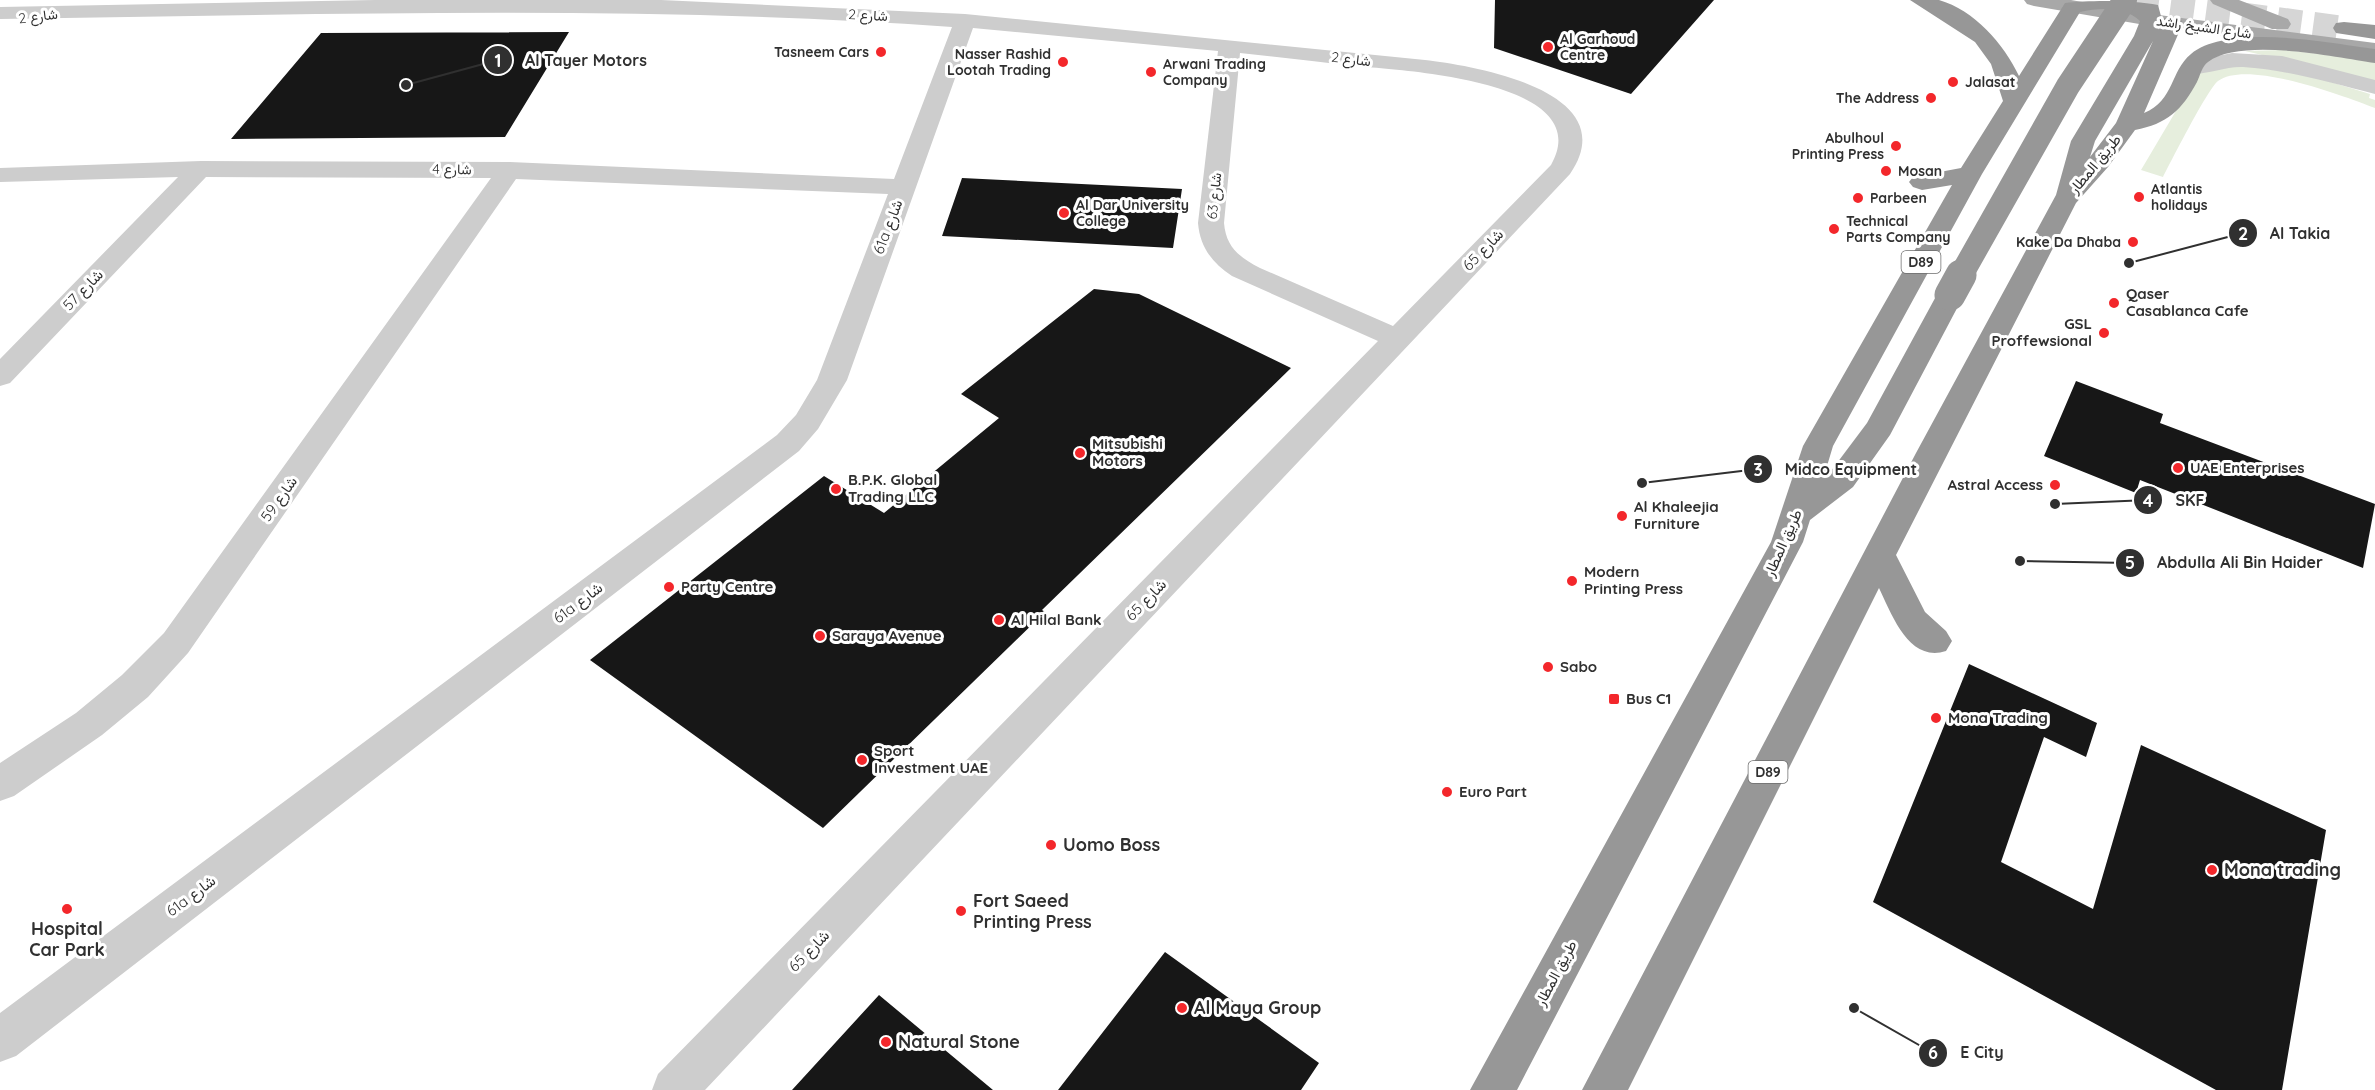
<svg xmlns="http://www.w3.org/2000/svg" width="2375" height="1090" font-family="Quicksand,Vazirmatn,sans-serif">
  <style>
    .green { fill: #e6eedd }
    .building { fill: #171717 }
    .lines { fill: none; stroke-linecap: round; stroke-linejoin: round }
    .highway-tunnel { stroke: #d6d6d6; stroke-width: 24; stroke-dasharray: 24 12; stroke-linecap: butt }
    .minor { fill: #cdcdcd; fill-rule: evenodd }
    .major { fill: #a8a8a8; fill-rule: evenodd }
    .highway { fill: #979797; fill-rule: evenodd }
    .highway-bridge-far1 { stroke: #979797; stroke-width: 24 }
    .highway-bridge { stroke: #979797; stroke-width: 31 }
    .poi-dot { fill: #f3272b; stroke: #fff; stroke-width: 2 }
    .labels { text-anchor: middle; stroke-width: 6; stroke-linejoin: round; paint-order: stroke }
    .far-street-label { font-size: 14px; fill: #303030; stroke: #fff }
    .far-poi-label { font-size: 14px; font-weight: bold; fill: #303030; stroke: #fff; text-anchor: start }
    .shield { fill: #fff; stroke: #6e6e6e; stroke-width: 1.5 }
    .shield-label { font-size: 14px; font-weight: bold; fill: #303030 }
    .street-label { font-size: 15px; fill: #303030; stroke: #fff }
    .poi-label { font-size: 15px; font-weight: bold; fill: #303030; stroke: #fff; text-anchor: start }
    .near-poi-label { font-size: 18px; font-weight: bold; fill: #303030; stroke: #fff; text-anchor: start }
    .leader { fill: none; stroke: #303030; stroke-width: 2 }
    .callout-dot { fill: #303030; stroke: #fff; stroke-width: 2 }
    .mark-label { font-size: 18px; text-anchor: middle; font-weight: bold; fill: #fff }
    .callout-label { font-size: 16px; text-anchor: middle; font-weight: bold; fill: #303030; stroke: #fff; stroke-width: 6; stroke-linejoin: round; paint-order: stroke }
  </style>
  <rect width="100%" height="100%" fill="#fff"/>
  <path class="green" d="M2284 50 2375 60V81L2245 51Z
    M2239 65 2308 75 2370 94 2369 98 2375 100V108C2343 96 2247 59 2218 81 2207 90 2172 160 2163 177L2141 170 2199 72Z"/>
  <path class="building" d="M1495 0H1714L1631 94 1494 48Z
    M569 32 505 137 231 139 321 33Z
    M962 178 1182 189 1173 248 942 236Z
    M1094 289 1139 294 1291 368 1042 610 1045 612 823 828 590 660 824 476 884 513 999 418 961 394Z
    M2076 381 2163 414 2160 423 2375 504 2363 568 2140 480 2136 493 2044 456Z
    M1969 664 2097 723 2086 757 2044 737 2001 862 2093 909 2141 745 2326 830 2282 1090H2216L1873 902Z
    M1165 952 1319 1063 1301 1090H1058Z
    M879 995 993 1090H792Z"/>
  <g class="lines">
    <path class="highway-tunnel" d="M2135 0 2344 28"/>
    <path class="minor" d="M375 0H661L965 14 1425 60C1477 66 1626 92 1570 174L705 1090H652L658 1074 1378 341 1232 276C1212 263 1200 247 1198 223L1218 51 973 28 847 380 818 429 799 451 16 1056 0 1062V1013L777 435 796 415 817 380 888 194 516 179 188 653 148 697 102 735 14 796 0 801V763L76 713 122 675 164 633 491 178 206 177 10 383 0 386V359L178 177 0 182V168L201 161 510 162 894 179 952 27C634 4 318 15 0 19V7ZM1240 53C1278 57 1316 61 1354 66 1400 70 1599 80 1551 165L1393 326 1260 268C1239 257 1226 247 1224 223Z
      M2232 53 2282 56 2375 80V94C2331 83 2289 70 2243 67 2224 66 2203 77 2184 73L2181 68 2184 63Z"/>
    <path class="major" d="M2024 0H2071L2151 14 2375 43V57L2151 26 2034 6 2027 4Z
      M2210 0H2239L2288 19 2291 24 2288 29H2272L2213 4Z"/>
    <path class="highway" d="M1910 0C1919 0 1930 0 1939 0 1974 10 2004 44 2019 76L2065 3C2090 0 2133 0 2158 5L2162 20 2158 30 2164 18H2180L2183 23 2144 113C2175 100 2170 71 2191 54 2229 23 2329 43 2375 49V63C2335 57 2241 37 2208 62 2202 66 2200 76 2197 82 2182 110 2167 124 2135 130L2108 167 2076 203 1896 555 1925 612 1946 631 1952 641 1946 651C1909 663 1892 615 1879 588L1628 1090H1582L1916 453 2056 195 2071 141 2134 36 2140 21C2124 6 2100 8 2080 12L1982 174 1833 446 1824 476 1831 471 1867 423 1940 289 1950 286 1960 289 1964 295 1890 435 1853 487 1810 520 1803 542 1517 1090H1470L1771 542 1803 446 1952 185 1922 190 1913 187 1909 182 1913 177 1961 168 2003 101 1991 64 1975 42ZM2153 41 2116 123 2090 157 2095 141Z
      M2344 22 2375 25V39L2336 33 2333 28 2336 23Z"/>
    <path class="highway-bridge-far1" d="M1960 277 2068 86 2125 0"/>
    <path class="highway-bridge" d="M1950 295 1961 275"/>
  </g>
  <g class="poi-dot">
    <circle cx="1548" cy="47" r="6"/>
    <circle cx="881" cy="52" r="6"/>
    <circle cx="1063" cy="62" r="6"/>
    <circle cx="1151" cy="72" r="6"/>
    <circle cx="1953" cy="82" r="6"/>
    <circle cx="1931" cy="98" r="6"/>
    <circle cx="1896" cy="146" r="6"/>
    <circle cx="1886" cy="171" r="6"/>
    <circle cx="2139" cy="197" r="6"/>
    <circle cx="1858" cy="198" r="6"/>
    <circle cx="1064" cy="213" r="6"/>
    <circle cx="1834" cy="229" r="6"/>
    <circle cx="2133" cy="242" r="6"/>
    <circle cx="2114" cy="303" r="6"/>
    <circle cx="2104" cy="333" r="6"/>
    <circle cx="1080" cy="453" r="6"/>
    <circle cx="2178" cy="468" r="6"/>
    <circle cx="2055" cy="485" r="6"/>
    <circle cx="836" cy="489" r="6"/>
    <circle cx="1622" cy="516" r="6"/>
    <circle cx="1572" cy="581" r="6"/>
    <circle cx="669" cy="587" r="6"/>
    <circle cx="999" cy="620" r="6"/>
    <circle cx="820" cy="636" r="6"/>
    <circle cx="1548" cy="667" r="6"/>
    <rect x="1608" y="693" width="12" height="12" rx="3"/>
    <circle cx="1936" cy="718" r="6"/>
    <circle cx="862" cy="760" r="6"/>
    <circle cx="1447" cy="792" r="6"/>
    <circle cx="1051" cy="845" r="6"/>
    <circle cx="2212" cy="870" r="6"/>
    <circle cx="67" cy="909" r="6"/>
    <circle cx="961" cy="911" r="6"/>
    <circle cx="1182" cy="1008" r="6"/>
    <circle cx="886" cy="1042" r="6"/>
  </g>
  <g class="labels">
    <g class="far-street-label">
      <text transform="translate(868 15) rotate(3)" y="5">شارع 2</text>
      <text transform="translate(38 16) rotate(-7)" y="5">شارع 2</text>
      <text transform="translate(2204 27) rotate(8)" y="5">شارع الشيخ راشد</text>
      <text transform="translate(1351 59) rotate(7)" y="5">شارع 2</text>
      <text transform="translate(452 169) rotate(1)" y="5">شارع 4</text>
      <text transform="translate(1214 196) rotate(-84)" y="5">شارع 63</text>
    </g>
    <g class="far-poi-label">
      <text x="1560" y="44">Al Garhoud<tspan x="1560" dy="16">Centre</tspan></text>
      <text x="869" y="57" text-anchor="end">Tasneem Cars</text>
      <text x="1051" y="59" text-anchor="end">Nasser Rashid<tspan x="1051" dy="16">Lootah Trading</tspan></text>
      <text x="1163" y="69">Arwani Trading<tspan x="1163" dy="16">Company</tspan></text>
      <text x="1965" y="87">Jalasat</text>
      <text x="1919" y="103" text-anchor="end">The Address</text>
      <text x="1884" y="143" text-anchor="end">Abulhoul<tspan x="1884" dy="16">Printing Press</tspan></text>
      <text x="1898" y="176">Mosan</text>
      <text x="2151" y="194">Atlantis<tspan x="2151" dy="16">holidays</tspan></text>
      <text x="1870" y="203">Parbeen</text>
      <text x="1076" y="210">Al Dar University<tspan x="1076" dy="16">College</tspan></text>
      <text x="1846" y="226">Technical<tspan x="1846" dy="16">Parts Company</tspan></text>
      <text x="2121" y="247" text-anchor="end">Kake Da Dhaba</text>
    </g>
    <g class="shield">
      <rect x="1901.5" y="251" width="39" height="22" rx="4.5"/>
      <rect x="1748.5" y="761" width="39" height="22" rx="4.5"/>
    </g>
    <g class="shield-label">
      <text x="1921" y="267">D89</text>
      <text x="1768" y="777">D89</text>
    </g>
    <g class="street-label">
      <text transform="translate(2095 164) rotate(-50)" y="5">طريق المطار</text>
      <text transform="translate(888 227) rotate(-69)" y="5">61a شارع</text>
      <text transform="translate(1483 250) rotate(-46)" y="5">شارع 65</text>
      <text transform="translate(83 290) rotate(-46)" y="5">شارع 57</text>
      <text transform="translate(279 499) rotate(-55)" y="5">شارع 59</text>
      <text transform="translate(1783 543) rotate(-66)" y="5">طريق المطار</text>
      <text transform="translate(1146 600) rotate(-46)" y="5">شارع 65</text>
      <text transform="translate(578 603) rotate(-37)" y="5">61a شارع</text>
      <text transform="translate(191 896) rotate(-37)" y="5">61a شارع</text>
      <text transform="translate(809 951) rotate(-46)" y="5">شارع 65</text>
      <text transform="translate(1556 973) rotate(-62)" y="5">طريق المطار</text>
    </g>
    <g class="poi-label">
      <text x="2126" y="299">Qaser<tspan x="2126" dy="17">Casablanca Cafe</tspan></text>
      <text x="2092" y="329" text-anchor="end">GSL<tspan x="2092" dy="17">Proffewsional</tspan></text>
      <text x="1092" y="449">Mitsubishi<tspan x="1092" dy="17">Motors</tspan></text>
      <text x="2190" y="473">UAE Enterprises</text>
      <text x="848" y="485">B.P.K. Global<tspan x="848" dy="17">Trading LLC</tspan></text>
      <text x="2043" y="490" text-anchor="end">Astral Access</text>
      <text x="1634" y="512">Al Khaleejia<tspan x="1634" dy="17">Furniture</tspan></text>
      <text x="1584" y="577">Modern<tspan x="1584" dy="17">Printing Press</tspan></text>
      <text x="681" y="592">Party Centre</text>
      <text x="1011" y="625">Al Hilal Bank</text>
      <text x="832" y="641">Saraya Avenue</text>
      <text x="1560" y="672">Sabo</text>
      <text x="1626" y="704">Bus C1</text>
      <text x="1948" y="723">Mona Trading</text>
      <text x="874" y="756">Sport<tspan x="874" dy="17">Investment UAE</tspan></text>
      <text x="1459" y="797">Euro Part</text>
    </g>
    <g class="near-poi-label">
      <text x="1063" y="851">Uomo Boss</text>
      <text x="2224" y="876">Mona trading</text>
      <text x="973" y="907">Fort Saeed<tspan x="973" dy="21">Printing Press</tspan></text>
      <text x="67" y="935" text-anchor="middle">Hospital<tspan x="67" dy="21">Car Park</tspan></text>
      <text x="1194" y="1014">Al Maya Group</text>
      <text x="898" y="1048">Natural Stone</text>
    </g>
  </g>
  <path class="leader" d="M406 85L498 60M2129 263L2243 233M1642 483L1758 469M2055 504L2148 500M2020 561L2130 563M1854 1008L1933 1053"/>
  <g class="callout-dot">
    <circle cx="406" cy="85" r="6"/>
    <circle cx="2129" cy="263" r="6"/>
    <circle cx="1642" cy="483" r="6"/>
    <circle cx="2055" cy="504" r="6"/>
    <circle cx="2020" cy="561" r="6"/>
    <circle cx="1854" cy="1008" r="6"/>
    <circle cx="498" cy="60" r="15"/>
    <circle cx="2243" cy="233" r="15"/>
    <circle cx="1758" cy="469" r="15"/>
    <circle cx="2148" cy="500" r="15"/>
    <circle cx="2130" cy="563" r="15"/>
    <circle cx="1933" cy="1053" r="15"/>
  </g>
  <g class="mark-label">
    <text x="498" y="67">1</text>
    <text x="2243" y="240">2</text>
    <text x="1758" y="476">3</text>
    <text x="2148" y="507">4</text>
    <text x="2130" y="569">5</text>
    <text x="1933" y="1059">6</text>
  </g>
  <g class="callout-label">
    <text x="586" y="66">Al Tayer Motors</text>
    <text x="2300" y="239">Al Takia</text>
    <text x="1851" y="475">Midco Equipment</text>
    <text x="2190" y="506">SKF</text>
    <text x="2240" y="568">Abdulla Ali Bin Haider</text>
    <text x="1982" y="1058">E City</text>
  </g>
</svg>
